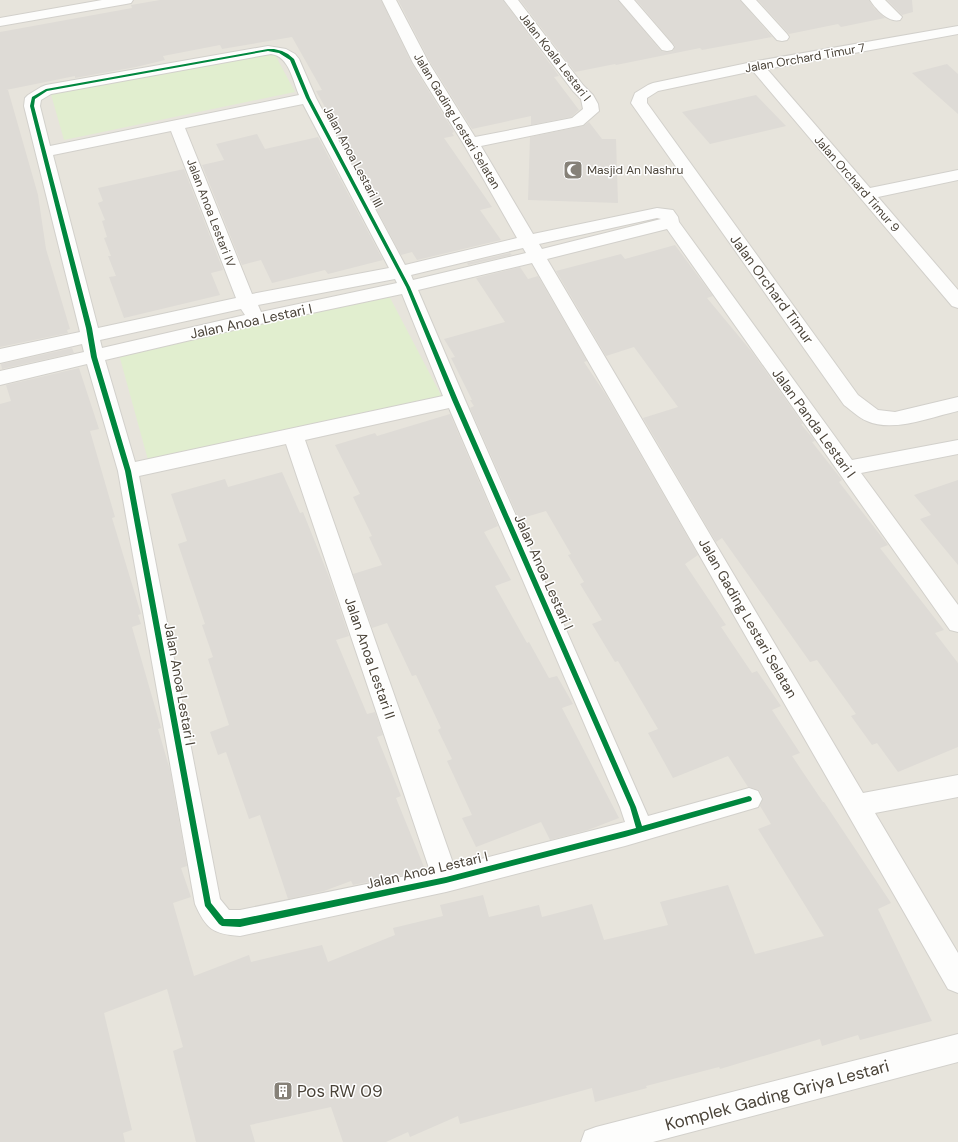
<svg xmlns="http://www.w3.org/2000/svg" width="958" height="1142" font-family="'DM Sans',sans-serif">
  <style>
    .residential { fill: #e7e4dc }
    .green { fill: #e1eecf }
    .building { fill: #dedbd6 }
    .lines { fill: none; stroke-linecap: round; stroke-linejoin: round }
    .minor-casing { stroke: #d2d0cb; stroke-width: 2 }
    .minor { fill: #fdfdfc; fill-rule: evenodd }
    .cycleway-casing { stroke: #fff; stroke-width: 2 }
    .cycleway { fill: #00873e; fill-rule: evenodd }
    .labels { text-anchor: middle; stroke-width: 3; stroke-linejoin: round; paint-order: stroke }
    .far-street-label { font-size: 12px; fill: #4b4439; stroke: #fff }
    .far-poi-label { font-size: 12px; fill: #4b4439; stroke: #fff; text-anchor: start }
    .street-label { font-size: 14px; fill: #4b4439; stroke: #fff }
    .near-poi-label { font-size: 17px; fill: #4b4439; stroke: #fff; text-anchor: start }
    .near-street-label { font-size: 17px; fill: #4b4439; stroke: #fff }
  </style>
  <rect width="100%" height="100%" fill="#f4f2ee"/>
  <path class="residential" d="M0 0H958V1142H0Z"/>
  <path class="green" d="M273 51 295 92 64 140 50 91Z
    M387 292 443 399 148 460 118 351Z"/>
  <path class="building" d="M160 0H381L412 64 454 132 452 133 454 136 444 138 492 207 480 210 501 240 417 260 412 252 401 255 336 133 339 132 316 91 322 90 292 37 222 49 220 45 163 56 165 60 136 67 75 78V76L6 90H8L38 195 46 249 70 329 67 330 68 333 0 347V32L132 8 131 5Z
    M398 0H503L559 76 554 77 579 110 571 117 531 125V116L472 129 430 62Z
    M520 0H618L661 51 667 52 673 51 675 46 636 0H740L772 37 702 50 700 48 616 65 615 64 575 72Z
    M758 0H869L874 8 885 18 841 27 838 24 789 34Z
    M887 0H912L913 12 902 15Z
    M947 64 958 74V114L912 73Z
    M756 95 786 126 710 144 682 112Z
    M589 122 602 139H616L618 203 528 200 530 137 583 126Z
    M257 134 265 149 318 137 383 260 328 274 325 270 272 283 261 260 242 265 202 165 224 160 216 144Z
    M184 169 223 270 211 273 220 295 124 318 109 277 116 276 108 256H111L104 238 107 237 102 221 105 220 98 203 103 201 98 188Z
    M675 245 713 296 707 298 752 352 803 424H801L815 441 812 442 842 480 839 482 888 545 880 548 944 630 935 633 958 663V747L898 772 877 743 872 745 851 716 856 714 817 660 810 662 722 538 716 542 643 418 678 407 634 347 606 356 556 271 621 254 625 259Z
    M510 253 512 255 468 265 467 263Z
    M520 267 528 279 538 276 587 361 584 362 606 395 698 555 685 564 726 625 721 627 752 673 757 671 781 706 772 710 800 753 792 756 823 802H824L891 903 878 909 932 1021 860 1040 858 1035 822 1046 820 1039 720 1069 719 1067 646 1086 647 1088 595 1102 592 1088 460 1124 458 1116 410 1137 408 1132 386 1142H343L331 1107 250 1125 255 1142H196L173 1051 183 1047 167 989 104 1013 132 1130 123 1133 125 1142H0V404L11 401 6 385 79 368 99 429 90 431 115 517 112 518 141 614 138 615 141 624 132 627 161 728 158 729 170 770 187 866 181 868 191 897 173 903 194 976 249 955 251 962 322 945 328 962 395 935 393 928 443 916 440 905 483 895 489 917 539 905 542 917 592 904 604 940 668 925 660 902 728 885 755 954 824 936 758 829 771 824 760 806 763 798 759 790 748 787 728 756 673 778 648 733 658 729 618 661 615 662 592 624 602 620 580 584 584 582 568 555 571 554 546 511 519 519 470 408 474 406 470 400H472L451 358 455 357 444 339 505 322 476 278Z
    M72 348 74 353 2 369 1 364Z
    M450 414 498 526 484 532 511 580 495 586 527 643 529 642 549 678 557 676 573 704 562 708 619 818 588 830 550 840 541 822 476 847 462 818 472 815 447 761 452 759 438 730 441 728 416 675 412 676 387 623 372 628 353 574 382 565 369 537 372 536 353 497 360 494 335 445 375 433 377 436Z
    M282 472 300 513 303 512 329 577 349 636 336 640 367 714 375 712 383 735 377 737 401 796 396 798 424 867 403 875 353 885 351 881 324 891 288 899 260 815 249 819 226 752 218 755 210 732 229 725 208 659 213 657 202 625 205 624 178 544 187 541 171 494 225 479 228 487Z
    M958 480V565L920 519 931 515 914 495Z"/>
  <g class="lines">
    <defs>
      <path id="minor" d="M102 0H133L131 3 126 4 0 26V18Z
        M382 0H396L429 63 475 137 572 118 583 109 581 99 573 91 504 0H518L583 85 593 95 598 104 599 111 583 125 481 146 533 234 657 208 673 210 678 217 679 222 852 460 958 440V454L861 473 958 605V632L950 630 667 229 547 259 863 793 958 775V797L875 813 958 953V993L948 989 532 263 418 290 465 400 648 816 749 788 758 791 762 799 758 807 625 846 446 892 240 936C213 934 206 929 195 904L118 471 87 364 0 385V371L84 352 82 344 0 363V349L80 332 24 106 25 98 28 95 41 87 46 85 268 46 286 49 295 54 299 59 316 98 405 265 517 238 463 143 413 63ZM271 54C289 56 293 81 299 95L50 146 40 106 41 100 51 94ZM303 104 389 268 252 294 185 128ZM171 131 236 298 98 328 53 155ZM657 218 661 219 542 249 539 244ZM523 248 526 253 413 280 411 275ZM395 279 397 283 261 312 258 305ZM402 294 443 396 135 462 105 360 255 325ZM241 309 245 315 102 348 100 340ZM449 408 620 807 625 822 454 866 305 440ZM286 444 430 871 240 910H229L220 899 139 476Z
        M619 0H634L672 44 674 47 672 50 667 51 662 50Z
        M741 0H756L787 34 789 37 787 40 782 41 777 40Z
        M870 0H885L902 17 900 20C888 23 876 9 870 0Z
        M958 26V34L767 69 870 188 958 170V180L878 197 958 290V308L952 306 753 71 658 91 647 98V103L858 395 878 410 895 412 958 397V411C931 417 893 433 867 421 859 418 851 410 844 405L631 103 635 93 648 85 653 83 757 61Z
        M958 1034V1062L653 1142H581L585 1131 596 1127Z"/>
    </defs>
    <use href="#minor" class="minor-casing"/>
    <use href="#minor" class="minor"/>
    <defs>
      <path id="cycleway" d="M268 49H274L282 51 288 54 294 59 310 98 410 287 458 400 636 807 642 826 749 796 751 797 752 799 751 801 625 837 446 883 240 927 222 926 219 924 205 906 125 471 91 357 86 328 30 106 32 97 46 89ZM268 51 279 53 290 60 306 98 406 287 452 400 630 807 636 828 446 877 240 919H224L211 903 131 471 97 357 92 328 34 106 35 99 47 91Z"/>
    </defs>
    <use href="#cycleway" class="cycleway-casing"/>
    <use href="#cycleway" class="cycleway"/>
  </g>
  <defs>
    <symbol id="mosque-square" viewBox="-11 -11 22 22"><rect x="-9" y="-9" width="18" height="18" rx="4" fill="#868178" stroke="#fff"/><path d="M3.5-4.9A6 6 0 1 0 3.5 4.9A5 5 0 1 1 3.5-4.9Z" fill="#fff"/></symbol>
    <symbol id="building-square" viewBox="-11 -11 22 22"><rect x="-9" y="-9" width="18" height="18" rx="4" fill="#868178" stroke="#fff"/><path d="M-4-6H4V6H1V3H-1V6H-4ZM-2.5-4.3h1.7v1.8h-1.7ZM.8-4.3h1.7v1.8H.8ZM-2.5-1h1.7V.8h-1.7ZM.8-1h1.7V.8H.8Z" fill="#fff"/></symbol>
  </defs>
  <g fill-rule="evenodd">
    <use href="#mosque-square" x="562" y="159" width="22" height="22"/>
    <use href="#building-square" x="272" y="1080" width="22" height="22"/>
  </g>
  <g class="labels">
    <g class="far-street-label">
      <text transform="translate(555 57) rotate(52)" y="4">Jalan Koala Lestari I</text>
      <text transform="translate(805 58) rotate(-10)" y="4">Jalan Orchard Timur 7</text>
      <text transform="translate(457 121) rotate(59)" y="4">Jalan Gading Lestari Selatan</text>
      <text transform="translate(353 157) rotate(62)" y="4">Jalan Anoa Lestari III</text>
      <text transform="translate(857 184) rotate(49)" y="4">Jalan Orchard Timur 9</text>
      <text transform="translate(211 213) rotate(69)" y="4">Jalan Anoa Lestari IV</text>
    </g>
    <g class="far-poi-label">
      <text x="587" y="174">Masjid An Nashru</text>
    </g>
    <g class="street-label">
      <text transform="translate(772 289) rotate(54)" y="5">Jalan Orchard Timur</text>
      <text transform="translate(251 321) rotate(-12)" y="5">Jalan Anoa Lestari I</text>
      <text transform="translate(814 423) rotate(54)" y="5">Jalan Panda Lestari I</text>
      <text transform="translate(544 572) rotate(66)" y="5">Jalan Anoa Lestari I</text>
      <text transform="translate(748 618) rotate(60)" y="5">Jalan Gading Lestari Selatan</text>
      <text transform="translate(370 658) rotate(71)" y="5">Jalan Anoa Lestari II</text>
      <text transform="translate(180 684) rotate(80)" y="5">Jalan Anoa Lestari I</text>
      <text transform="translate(427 870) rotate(-13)" y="5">Jalan Anoa Lestari I</text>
    </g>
    <g class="near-poi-label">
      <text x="297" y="1097">Pos RW 09</text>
    </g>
    <g class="near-street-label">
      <text transform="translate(777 1095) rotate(-15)" y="6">Komplek Gading Griya Lestari</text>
    </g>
  </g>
</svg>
